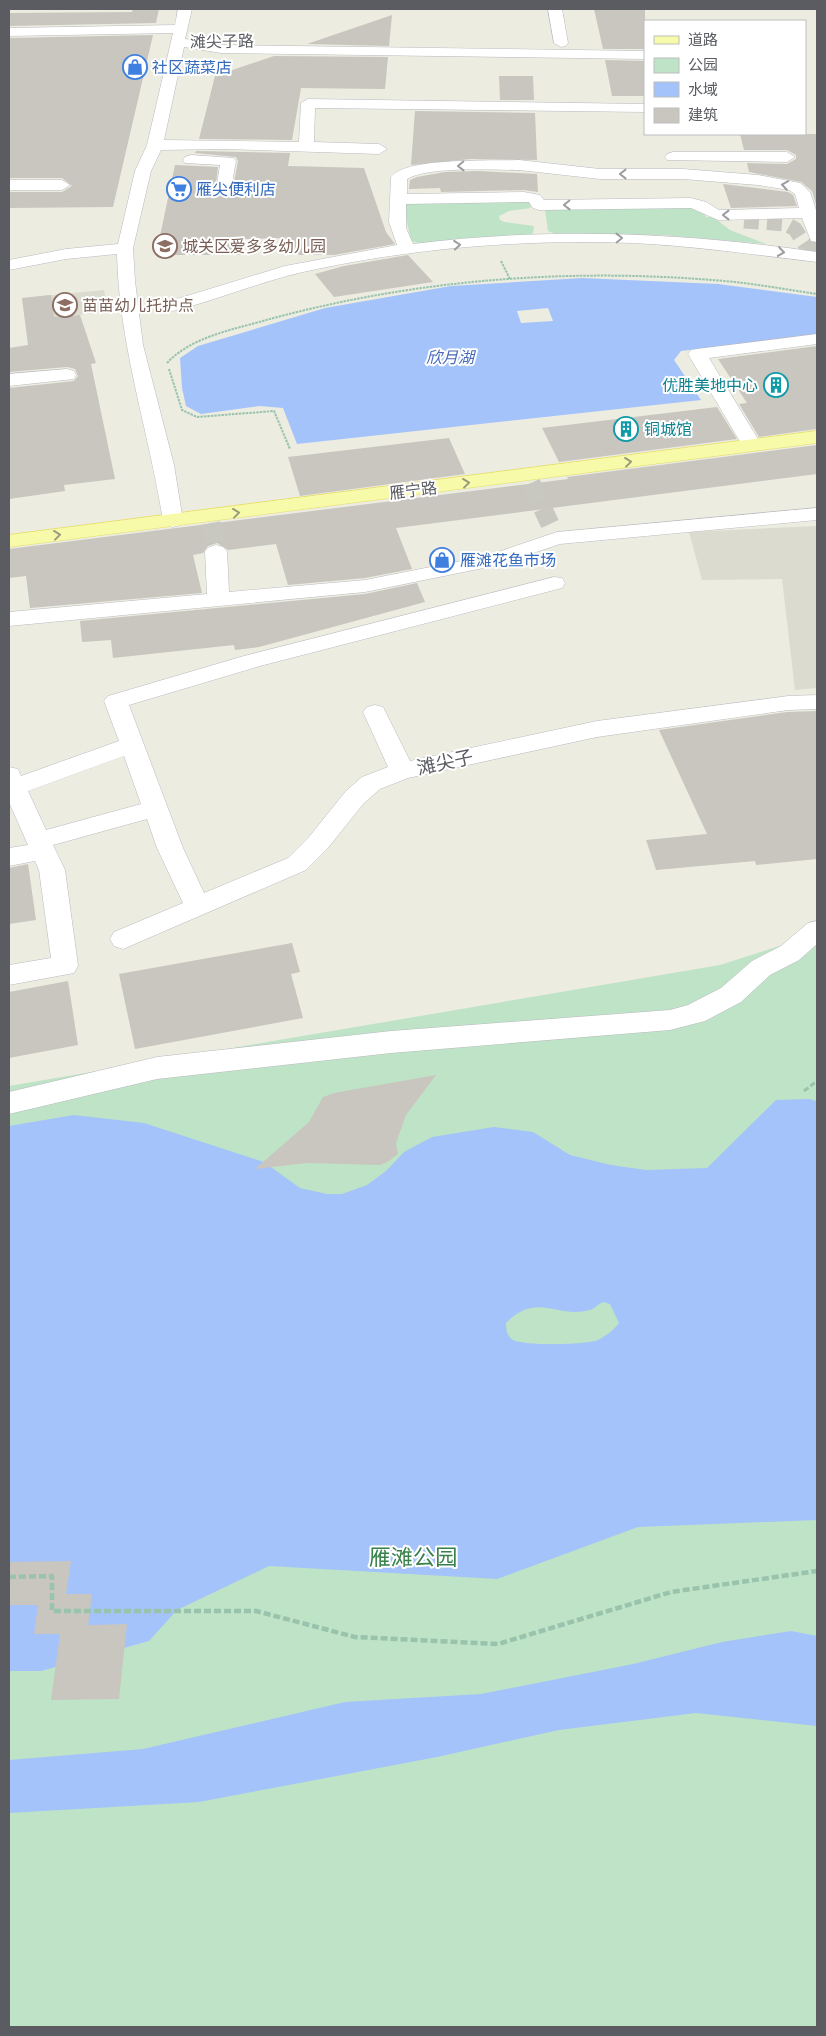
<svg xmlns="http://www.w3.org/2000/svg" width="826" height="2036" font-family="Commissioner,'Noto Sans SC',sans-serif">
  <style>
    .education { fill: #dcdbd0 }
    .green { fill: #bfe3c6 }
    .water { fill: #a4c3fa; fill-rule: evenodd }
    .building { fill: #c8c6bf }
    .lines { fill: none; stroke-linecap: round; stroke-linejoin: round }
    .minor-tunnel-far1 { stroke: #c8c8c1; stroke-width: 15; stroke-dasharray: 15 8; stroke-linecap: butt }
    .minor-tunnel { stroke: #c8c8c1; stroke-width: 19; stroke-dasharray: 19 9; stroke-linecap: butt }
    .minor-casing { stroke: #b9bac0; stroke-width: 1 }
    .major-casing { stroke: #e9de5e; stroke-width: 1 }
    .path-far2 { stroke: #99c3ad; stroke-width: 2; stroke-dasharray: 2.5 1; stroke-linecap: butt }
    .path-far1 { stroke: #99c3ad; stroke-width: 3; stroke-dasharray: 5.5 2.5; stroke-linecap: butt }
    .path { stroke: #99c3ad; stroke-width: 4.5; stroke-dasharray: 7 3; stroke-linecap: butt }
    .minor { fill: #fff; fill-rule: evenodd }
    .major { fill: #f7faa8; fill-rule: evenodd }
    .oneway { stroke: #9c9da1 }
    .oneway2 { stroke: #999b7e }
    .labels { text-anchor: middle; stroke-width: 4; stroke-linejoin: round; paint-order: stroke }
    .far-street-label { font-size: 16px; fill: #5a5c62; stroke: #fff }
    .far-shop-label { font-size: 16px; fill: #366cbe; stroke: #fff; text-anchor: start }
    .far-education-label { font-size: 16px; fill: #785e54; stroke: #fff; text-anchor: start }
    .far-water-label { font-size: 16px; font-style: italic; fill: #4869bb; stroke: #fff }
    .far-culture-label { font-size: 16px; fill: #0d838f; stroke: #fff; text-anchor: end }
    .street-label { font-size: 19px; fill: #5a5c62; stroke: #fff }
    .near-park-label { font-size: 22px; fill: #39814b; stroke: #fff }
  </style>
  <rect width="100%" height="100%" fill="#ecece1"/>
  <path class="education" d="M104 290 108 312 25 320 22 298Z
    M817 526V688L795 690 782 579 702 580 689 532Z"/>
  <path class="green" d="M529 201 531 208 509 211 499 216 500 220 504 222 534 226 533 233 529 235 423 244 411 241 404 208 406 202Z
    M551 207 702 208 706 217H713L730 230 766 244 662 235 556 234 548 231 545 210Z
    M817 934V2027H9V1086L720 965Z"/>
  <path class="water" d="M582 278 718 284 817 297V335L681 351 674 360 701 400 297 444 283 408 260 406 201 414 186 406 182 388 180 358 198 346 325 308 451 286ZM548 308 553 321 521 323 517 311Z
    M809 1099 817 1101V1520L638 1527 497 1579 269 1566 177 1610 149 1641 41 1671H9V1126L74 1115 144 1123 264 1162 300 1188 327 1194H342L367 1185 386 1171 404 1152 432 1137 494 1127 533 1132 570 1155 611 1165 646 1170 707 1168 776 1100ZM603 1302 610 1304 619 1323C613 1331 607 1335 598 1340 586 1345 524 1346 513 1340 507 1336 506 1330 506 1323 537 1291 556 1319 590 1310 594 1309 598 1304 603 1302Z
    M791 1631 817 1636V1726L696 1713 559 1730 437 1757 199 1802 9 1813V1760L143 1749 345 1702 481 1694 633 1664 722 1642Z"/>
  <path class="building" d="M133 9H159L156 23 9 26V13L132 12Z
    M594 9H645V49H603Z
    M392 15 389 46 307 44Z
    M153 35 113 207 9 208V192H62L72 186 62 178H9V38Z
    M274 56 388 57 385 89 301 88 292 140 199 139 215 76Z
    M605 60 645 61V96H612Z
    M499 76H533L534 100H500Z
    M415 111 535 113 537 160 471 159 411 165Z
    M740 134H817V208L812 191 801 182 749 172 747 163 787 164 796 159V155L787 150H744Z
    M196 151 290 153 288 166 364 168 386 232 395 244 334 255H299L285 238 244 239 242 255H156L175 165 218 167 215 192 225 197 232 193 238 161 236 157 195 153Z
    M478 171 537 174 538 192 524 190 441 192 440 188 409 189 410 180 417 177 445 172Z
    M723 184 788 192 793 195 797 206 731 208Z
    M408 255 433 282 334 297 315 274 344 266Z
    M51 295 54 317 80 315 96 363 91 364 115 479 64 485 65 491 9 499V388L74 381 78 376 75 369 67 367 9 372V348L28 345 22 298Z
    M817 346V429L759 437 739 404 747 403 718 359Z
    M717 407 737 439 559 462 542 428Z
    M449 438 465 474 300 496 288 457Z
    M817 445V474L396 528 412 569 365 578 288 585 276 544 228 550 217 543 208 546 203 553 193 555 202 593 30 608 26 576 9 578V549L568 479 567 477Z
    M417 583 425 602 259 647 235 650 234 645 113 658 111 640 82 642 80 621 365 594Z
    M817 711V859L756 865 755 861 656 870 646 840 707 834 659 730 787 712Z
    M28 864 36 920 9 924V868Z
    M292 943 300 972 291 974 303 1018 135 1049 119 974Z
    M68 981 78 1045 9 1058V992Z
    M436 1075 406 1115 396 1143 398 1154 389 1161 380 1165 307 1163 255 1169 309 1122 323 1097 334 1093Z
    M71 1561 66 1594H92L88 1625 127 1624 119 1699 51 1700 60 1634H34L38 1605H9V1562Z"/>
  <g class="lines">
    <path class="minor-tunnel-far1" d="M744 221 786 224 795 229 806 246"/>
    <path class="minor-tunnel" d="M805 245 817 253
      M531 483 550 524
      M211 523 216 551"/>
    <defs>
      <path id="minor" d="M178 9H192L185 39 221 45 645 51V59L221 53 184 47 164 140 299 142 301 103 308 99 645 104V112L315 108 314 142 379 144 387 149 379 154 225 149 161 150 151 171 133 248 135 281 143 345 174 465 183 521 180 525 173 527 166 525 163 521C149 431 119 346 117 254L66 259 9 270V260L66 249 118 244 135 171 147 145 173 33 9 36V28L175 25Z
        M548 9H562L568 43 566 46 561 47 554 43Z
        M673 152H787L795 157 787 162 667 160 665 157 667 154Z
        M191 155 234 158 236 161 230 193 224 195 216 190 220 165 185 163 183 160 185 157Z
        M519 160 600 169H683L758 175 800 183 810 192 817 213V242L811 241 802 218 718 220 691 208 539 210 533 208 529 202H524L406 204V228L413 244C550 227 681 232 817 252V262C756 255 695 246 633 243 524 239 410 248 303 272 259 282 217 300 173 311L167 310 164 306 167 302 285 266 397 245 389 222 391 177C405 157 494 161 519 160ZM519 170 600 179H683L758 185 789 190 795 194 799 208 719 210 706 202 691 198 544 200 540 195 524 192 407 194V179C428 166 493 170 519 170Z
        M9 180H62L70 185 62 190H9Z
        M817 334V344L709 358 762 446 759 450H745L688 354 691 350 697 349Z
        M67 369 74 371 76 375 74 379 9 386V374Z
        M817 508V520L560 544 498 565 365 592 9 626V612L207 594 205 551 209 547 216 545 223 547 227 551 229 592 365 580 486 556 557 532Z
        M554 577 562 578 565 583 562 588 260 666 129 705 183 848 204 893 288 858 309 837 346 791 362 777 388 767 363 712 367 707 375 705 383 707 410 761 597 721 788 696 817 695V709L788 710 597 737 408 778 380 789 364 803 327 849 306 870 123 949 114 946 110 939 114 932 183 903 157 848 147 819 53 845 65 870 78 966 74 973 9 985V965L51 958 39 870 35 861 9 866V848L28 845 9 802V767L18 769 21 776 119 741 104 701 108 696 244 656ZM124 756 141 804 46 830 28 791Z
        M817 921V944L799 960 770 975 741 1002 705 1021 670 1030 391 1053 157 1079 9 1114V1092L157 1057 391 1031 670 1010 688 1005 721 988 752 961 781 946 808 923Z"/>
      <path id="major" d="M817 431V443L9 547V535Z"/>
    </defs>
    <use href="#minor" class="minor-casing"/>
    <use href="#major" class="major-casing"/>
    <path class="path-far2" d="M501 261 510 279
      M167 363C192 336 236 329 270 319 421 278 579 267 735 282 762 285 790 290 817 294
      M169 369 182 410 197 417 274 411 290 449"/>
    <path class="path-far1" d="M804 1091 817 1081"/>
    <path class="path" d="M9 1577 52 1576V1611H256L355 1637 498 1644 671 1592 817 1571"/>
    <use href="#minor" class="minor"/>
    <use href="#major" class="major"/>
  </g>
  <defs><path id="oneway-chevron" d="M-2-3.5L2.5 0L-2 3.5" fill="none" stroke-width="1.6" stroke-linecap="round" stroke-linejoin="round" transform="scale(1.25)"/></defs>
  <g class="oneway">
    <use href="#oneway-chevron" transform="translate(461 166) rotate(179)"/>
    <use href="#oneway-chevron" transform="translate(623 174) rotate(-180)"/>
    <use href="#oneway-chevron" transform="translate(785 185) rotate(-171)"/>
    <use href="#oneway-chevron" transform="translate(567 205) rotate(179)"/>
    <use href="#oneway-chevron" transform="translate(726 215) rotate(180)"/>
    <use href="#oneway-chevron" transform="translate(619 238) rotate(-1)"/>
    <use href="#oneway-chevron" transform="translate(457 245) rotate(-5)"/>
    <use href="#oneway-chevron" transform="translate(781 252) rotate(8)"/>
  </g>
  <g class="oneway2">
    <use href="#oneway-chevron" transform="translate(628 462) rotate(-7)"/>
    <use href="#oneway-chevron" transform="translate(466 483) rotate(-7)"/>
    <use href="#oneway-chevron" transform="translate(236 513) rotate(-7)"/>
    <use href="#oneway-chevron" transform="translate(57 535) rotate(-7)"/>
  </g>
  <defs>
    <symbol id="shop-ring" viewBox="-11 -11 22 22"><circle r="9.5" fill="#fff" stroke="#3f7fe0" stroke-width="1.5"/><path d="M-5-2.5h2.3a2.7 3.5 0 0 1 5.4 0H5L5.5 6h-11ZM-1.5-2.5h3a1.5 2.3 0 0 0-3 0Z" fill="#3f7fe0"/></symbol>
    <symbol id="supermarket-ring" viewBox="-11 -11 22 22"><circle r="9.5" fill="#fff" stroke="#3f7fe0" stroke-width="1.5"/><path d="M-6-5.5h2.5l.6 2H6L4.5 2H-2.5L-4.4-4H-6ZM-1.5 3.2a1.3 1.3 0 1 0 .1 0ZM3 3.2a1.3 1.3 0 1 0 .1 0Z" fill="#3f7fe0"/></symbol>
    <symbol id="school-ring" viewBox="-11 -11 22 22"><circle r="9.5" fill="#fff" stroke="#8d6e63" stroke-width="1.5"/><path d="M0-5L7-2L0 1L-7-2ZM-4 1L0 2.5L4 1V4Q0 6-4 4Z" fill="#8d6e63"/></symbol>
    <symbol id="building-ring" viewBox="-11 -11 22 22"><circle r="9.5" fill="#fff" stroke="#0f9aa8" stroke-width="1.5"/><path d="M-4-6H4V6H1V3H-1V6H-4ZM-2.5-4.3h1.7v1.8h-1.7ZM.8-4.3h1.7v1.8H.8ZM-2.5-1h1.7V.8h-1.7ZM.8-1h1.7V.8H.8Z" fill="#0f9aa8"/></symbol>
  </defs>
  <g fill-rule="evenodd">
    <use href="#shop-ring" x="121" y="53" width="28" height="28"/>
    <use href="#supermarket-ring" x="165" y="175" width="28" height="28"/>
    <use href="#school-ring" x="151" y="232" width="28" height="28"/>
    <use href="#school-ring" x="51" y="291" width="28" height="28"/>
    <use href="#building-ring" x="762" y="371" width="28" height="28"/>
    <use href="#building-ring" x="612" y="415" width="28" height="28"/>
    <use href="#shop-ring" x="428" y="546" width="28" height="28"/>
  </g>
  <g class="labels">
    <g class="far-street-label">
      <text transform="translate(222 41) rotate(-1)" y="6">滩尖子路</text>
      <text transform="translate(413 490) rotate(-7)" y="6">雁宁路</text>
    </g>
    <g class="far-shop-label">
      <text x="152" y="73">社区蔬菜店</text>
      <text x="196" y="195">雁尖便利店</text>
      <text x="460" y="566">雁滩花鱼市场</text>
    </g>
    <g class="far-education-label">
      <text x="182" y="252">城关区爱多多幼儿园</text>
      <text x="82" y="311">苗苗幼儿托护点</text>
    </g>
    <g class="far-water-label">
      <text x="450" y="363">欣月湖</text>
    </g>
    <g class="far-culture-label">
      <text x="758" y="391">优胜美地中心</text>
      <text x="644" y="435" text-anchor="start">铜城馆</text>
    </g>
    <g class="street-label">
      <text transform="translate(445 762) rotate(-12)" y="7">滩尖子</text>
    </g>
    <g class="near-park-label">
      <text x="413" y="1565">雁滩公园</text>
    </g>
  </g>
  <rect width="826" height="2036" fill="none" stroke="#5a5c62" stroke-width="20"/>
  <rect x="644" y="20" width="162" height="115" fill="#ffffff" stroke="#bdbec0"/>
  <rect x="654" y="36" width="25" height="8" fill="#f7faa8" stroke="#bdbec0"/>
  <text x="688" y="45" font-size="15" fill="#5a5c62">道路</text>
  <rect x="654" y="58" width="25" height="15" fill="#bfe3c6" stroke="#bdbec0"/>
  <text x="688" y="70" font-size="15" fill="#5a5c62">公园</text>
  <rect x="654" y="82" width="25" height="15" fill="#a4c3fa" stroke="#bdbec0"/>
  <text x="688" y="95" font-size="15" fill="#5a5c62">水域</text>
  <rect x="654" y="108" width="25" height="15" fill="#c8c6bf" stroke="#bdbec0"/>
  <text x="688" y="120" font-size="15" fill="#5a5c62">建筑</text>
</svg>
